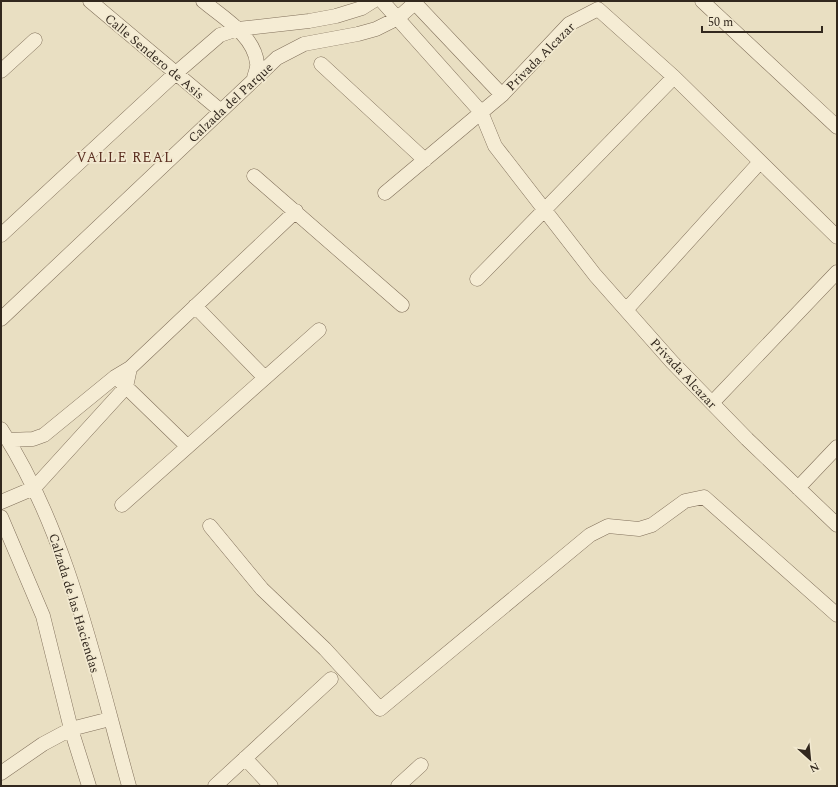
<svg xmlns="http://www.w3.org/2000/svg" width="838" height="787" font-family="Spectral,serif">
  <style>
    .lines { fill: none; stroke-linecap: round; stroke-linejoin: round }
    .street-casing { stroke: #81705b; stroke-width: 15 }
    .street { stroke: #f5ecd4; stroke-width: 14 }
    .labels { text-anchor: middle; stroke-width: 3.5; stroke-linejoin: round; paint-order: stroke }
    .street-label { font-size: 13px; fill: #32281e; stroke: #f2e9d0 }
    .neighbourhood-label { font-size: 14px; letter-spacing: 1px; fill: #5b2f21; stroke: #f2e9d0 }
  </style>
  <rect width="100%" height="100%" fill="#e9dfc2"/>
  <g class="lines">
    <defs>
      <path id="street" d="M90 1 221 111
        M203 1C222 17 254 35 257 63 258 68 255 73 254 78
        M382 1 481 112 495 146 595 275 672 362 747 439 837 525
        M413 1 502 95
        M702 1 837 127
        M321 64 425 160
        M1 71 35 40
        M254 176 402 305
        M385 193 502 95 569 24 598 9 674 77 837 237
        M1 235 176 73 220 35 238 29 309 21 336 16 362 8 373 1
        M477 279 674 77
        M195 306 265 378
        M626 310 760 162
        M1 319 277 58 304 44 358 34 376 29 398 18 417 1
        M120 381 187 446
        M712 403 837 272
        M1 429C68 532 96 668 129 786
        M8 440 33 439 44 435 115 377 130 368 296 211
        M798 488 837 447
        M1 502 34 488 126 387 130 368
        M122 505 319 330
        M1 517 43 616 71 729 89 786
        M210 526 262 589 325 649 380 709 590 535 608 526 639 529 652 525 685 501 704 497 837 615
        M245 758 271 786
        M1 773 43 744 71 729 110 719
        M215 786 331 679
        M398 786 421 765"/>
    </defs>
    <use href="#street" class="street-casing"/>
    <use href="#street" class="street"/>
  </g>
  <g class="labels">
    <g class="street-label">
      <text transform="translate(155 56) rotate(40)" y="5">Calle Sendero de Asis</text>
      <text transform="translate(540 56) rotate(-45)" y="5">Privada Alcazar</text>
      <text transform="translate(230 102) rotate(-43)" y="5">Calzada del Parque</text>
      <text transform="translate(684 373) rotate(47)" y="5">Privada Alcazar</text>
      <text transform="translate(75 603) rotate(73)" y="5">Calzada de las Haciendas</text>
    </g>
    <g class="neighbourhood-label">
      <text x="125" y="162">VALLE REAL</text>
    </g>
  </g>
  <rect width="838" height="787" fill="none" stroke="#32281e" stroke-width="4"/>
  <g transform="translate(810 759) rotate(153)" stroke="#f2e9d0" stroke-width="3" paint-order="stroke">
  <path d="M0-3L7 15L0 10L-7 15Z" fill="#32281e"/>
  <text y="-6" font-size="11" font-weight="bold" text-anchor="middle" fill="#32281e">N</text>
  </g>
  <path d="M702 26v6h120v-6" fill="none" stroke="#32281e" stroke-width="2"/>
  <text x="708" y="26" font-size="12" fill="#32281e" stroke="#f2e9d0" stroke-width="3" paint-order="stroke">50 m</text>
</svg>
